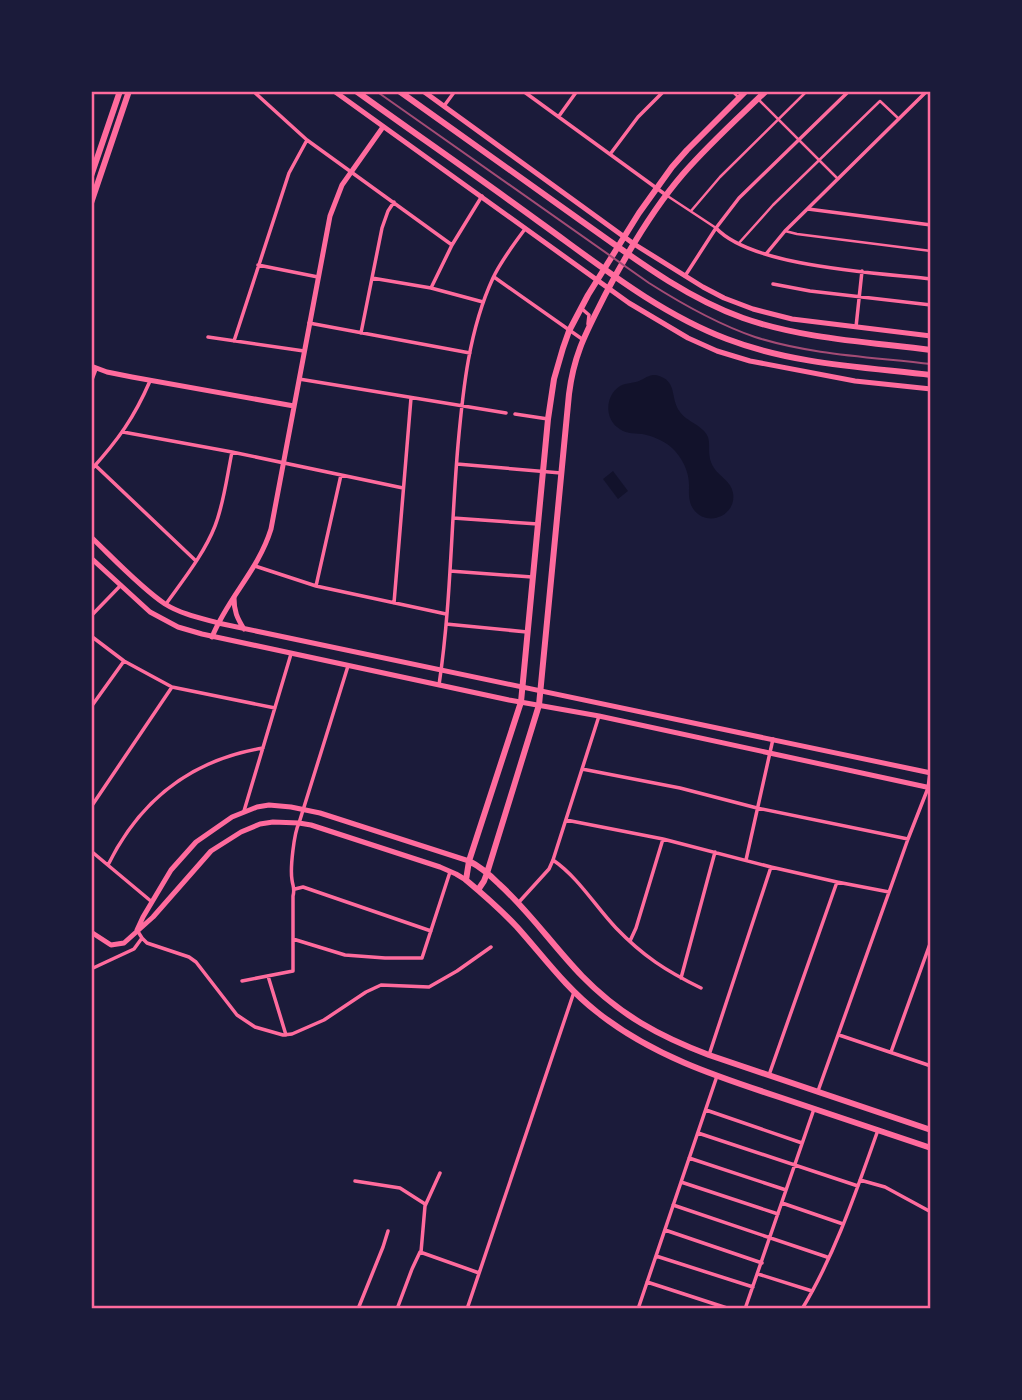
<svg xmlns="http://www.w3.org/2000/svg" width="1022" height="1400" font-family="Rubik,sans-serif">
  <style>
    .water { fill: #12122b }
    .lines { fill: none; stroke-linecap: round; stroke-linejoin: round }
    .pedestrian { stroke: #ff6b9d; stroke-width: 2.5 }
    .minor { stroke: #ff6b9d; stroke-width: 3.5 }
    .tertiary { stroke: #ff6b9d; stroke-width: 5 }
    .secondary { stroke: #ff6b9d; stroke-width: 5 }
    .primary { stroke: #ff6b9d; stroke-width: 6 }
    .rail { stroke: #a44b75; stroke-width: 2 }
    .neatline { fill: none; stroke: #ff6b9d; stroke-width: 2.5 }
  </style>
  <rect width="100%" height="100%" fill="#1b1b3a"/>
  <path class="water" d="M656 375C679 381 669 397 680 412 687 422 703 425 708 437 711 447 706 455 714 468 720 477 731 481 733 493 737 515 708 528 694 510 688 502 689 494 689 485 689 472 683 460 675 451 667 442 654 436 642 434 632 433 625 434 617 427 604 416 606 395 620 386 627 382 634 384 641 380 647 377 649 375 656 375Z
    M613 471 628 491 618 499 603 479Z"/>
  <g class="lines">
    <path class="pedestrian" d="M732 91 739 98
      M758 99 838 179
      M666 195 716 228
      M691 211 720 177 807 91
      M785 231 797 234 931 251
      M739 243 773 205 880 101 899 119"/>
    <path class="minor" d="M253 91 307 140 452 245
      M523 91 666 195
      M444 106 455 91
      M559 116 577 91
      M611 153 638 117 664 91
      M808 209 931 225
      M716 228C752 267 878 273 931 279
      M766 254 785 231 927 91
      M258 265 318 277
      M685 276 716 228 739 198 849 91
      M494 277 582 339
      M372 278 431 288 483 302
      M773 284 810 291 931 305
      M431 288 452 245 482 196
      M581 308 589 315 588 324
      M309 323 470 353
      M856 327 862 271
      M361 333 382 228 388 211 394 202
      M208 337 304 351
      M234 341 289 173 307 140
      M299 379 506 413
      M91 382 96 369
      M515 414 548 419
      M123 432 232 452 403 488
      M457 464 561 473
      M95 465 195 560
      M91 470C118 440 134 418 150 381
      M453 518 538 524
      M255 566 316 586 446 614
      M450 571 532 577
      M316 586 341 475
      M394 603 411 398
      M166 604C183 580 204 554 215 526 224 503 227 476 232 452
      M91 616 121 585
      M446 624 527 632
      M91 636 124 661 172 687 275 708
      M439 685C451 605 451 525 458 445 463 389 469 330 493 278 501 261 513 245 525 229
      M91 707 124 661
      M582 769 680 788 757 808 908 839
      M91 807 172 687
      M244 811 291 654
      M566 820 663 839 771 867 837 882 889 892
      M91 851 152 902
      M553 860C579 878 595 906 616 928 643 956 666 971 701 988
      M746 860 773 739
      M108 865C140 800 191 760 263 748
      M295 889 303 887 431 931
      M519 902 549 869 553 860 599 716
      M137 930 142 938 147 943 189 957 196 962 237 1015 255 1027 283 1035 292 1034 324 1020 366 992 381 985 429 987 457 971 491 947
      M293 939 345 955 385 958H422L450 872
      M630 941 636 928 663 839
      M91 969 134 949 142 938
      M268 976 286 1035
      M681 978 715 852
      M242 981 293 971V896C295 889 293 887 292 880 290 868 294 833 299 823L348 666
      M839 1035 931 1066
      M891 1052 931 941
      M709 1055 771 867
      M769 1075 837 882
      M818 1091 908 839 928 788 930 773
      M706 1110 802 1143
      M698 1133 858 1186
      M689 1158 786 1190
      M860 1180 885 1187 931 1212
      M355 1181 400 1188 425 1204
      M681 1182 778 1214
      M782 1203 843 1224
      M673 1205 827 1257
      M665 1230 762 1263
      M421 1252 425 1206 440 1173
      M656 1256 753 1287
      M758 1274 812 1291
      M647 1282 730 1309
      M358 1309 383 1247 388 1231
      M397 1309 412 1269 420 1252 479 1273
      M467 1309 574 992
      M638 1309 717 1076
      M745 1309 814 1109
      M802 1309C835 1255 857 1189 878 1130"/>
    <path class="tertiary" d="M91 366 107 372 132 377 294 406
      M212 637C228 597 258 571 271 529L330 216 342 185 383 127"/>
    <path class="secondary" d="M334 91 629 303 688 338 717 351 750 361 855 381 931 389
      M423 91 634 244 703 287 724 298 753 309 792 319 931 336
      M91 537C114 559 140 587 165 604 181 614 200 618 218 623L931 773
      M91 558 150 612 178 627 202 634 509 700 599 716 931 788
      M234 598C234 611 237 618 244 629
      M137 930 143 917 171 870 196 842 232 817 257 807 269 805 291 807 320 813 469 861
      M91 932 111 945 124 943 153 917 211 851 241 832 260 824 273 822 299 823 311 825 440 867 456 874 466 880"/>
    <path class="primary" d="M356 91C417 135 478 177 538 221 598 264 658 313 727 339 792 364 863 367 931 375
      M399 91C460 134 520 177 580 220 631 256 684 297 743 318 803 339 869 342 931 350
      M746 91 687 150 672 167 639 213 588 295 569 331 563 348 554 379 548 419 521 702 469 861 466 880C484 895 501 910 517 927 543 956 566 988 597 1012 651 1055 715 1076 779 1097 830 1114 881 1131 931 1148
      M91 176 120 91
      M91 203 129 91
      M469 861C481 867 490 875 499 884 530 912 553 946 582 976 620 1015 659 1036 709 1055L931 1130
      M478 890 484 881 487 873 539 705 569 394C574 353 587 331 605 295 627 253 652 210 683 174 709 144 738 118 766 91"/>
    <path class="rail" d="M376 91 649 283C682 304 717 324 755 337 811 355 873 357 931 364"/>
  </g>
  <rect width="1022" height="1400" fill="none" stroke="#1b1b3a" stroke-width="186"/>
  <rect x="93" y="93" width="836" height="1214" class="neatline"/>
</svg>
